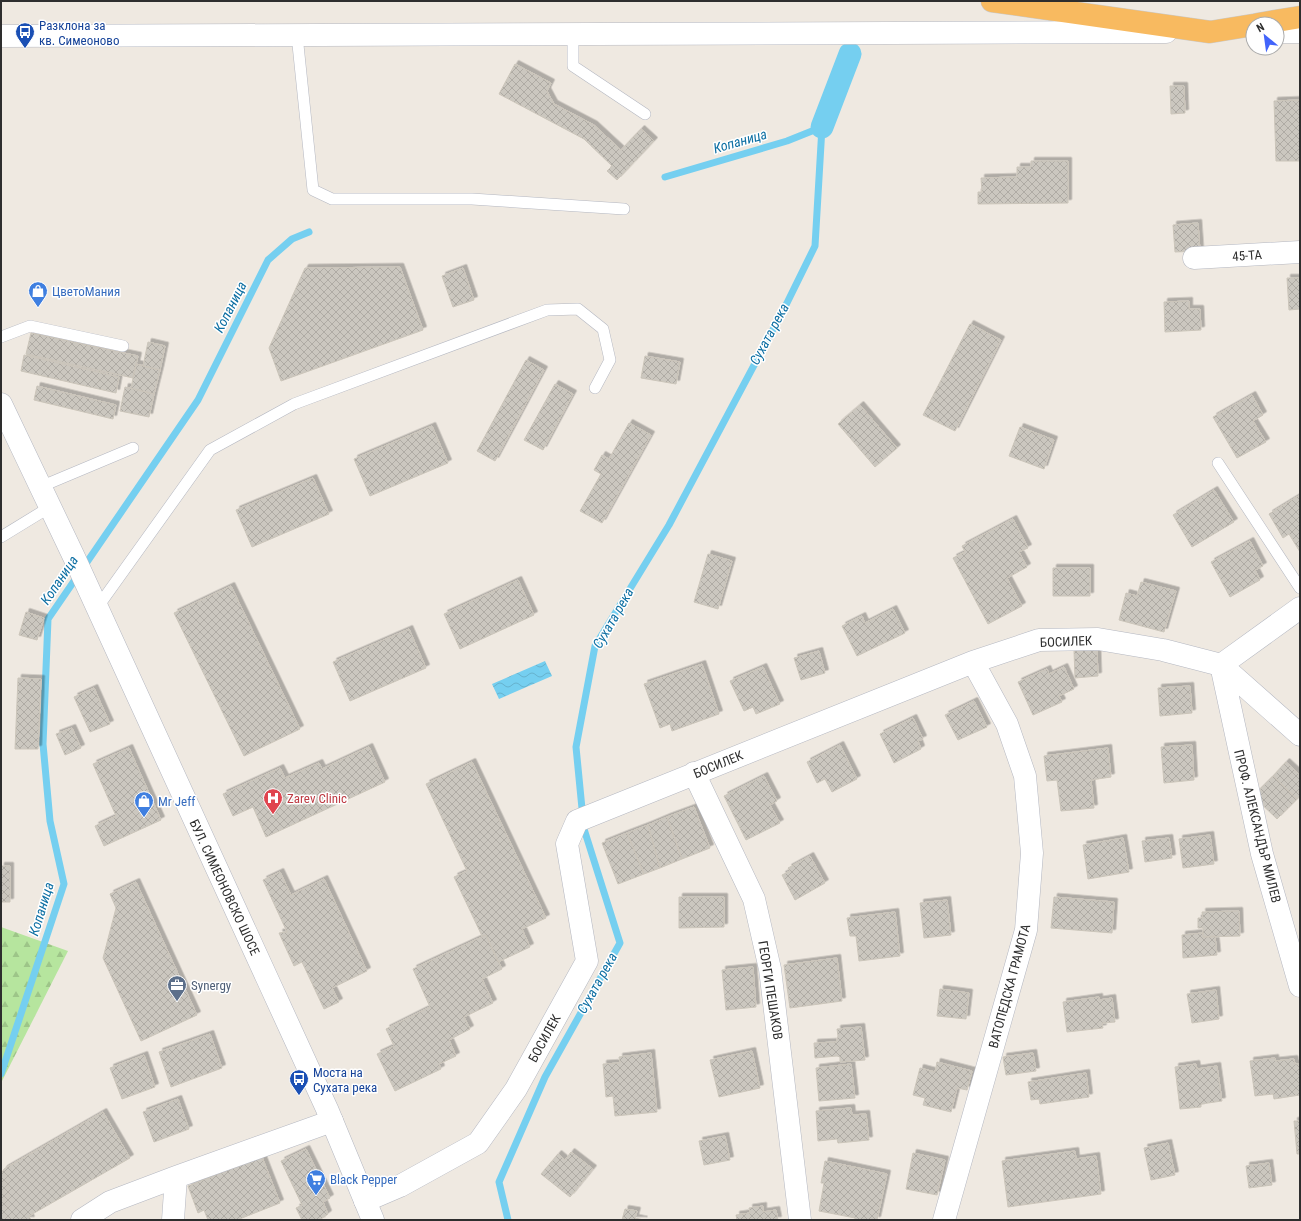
<svg xmlns="http://www.w3.org/2000/svg" width="1301" height="1221" font-family="'Roboto Condensed',sans-serif">
  <style>
    .forest { fill: url(#forest-firs) }
    .water { fill: url(#water-waves) }
    .lines { fill: none; stroke-linecap: round; stroke-linejoin: round }
    .stream { stroke: #75cff0; stroke-width: 7 }
    .canal { stroke: #75cff0; stroke-width: 23 }
    .building { fill: url(#building-cross-hatch); stroke: #cbc5ba; filter: url(#shadow) }
    .service-casing { stroke: #b4b7c1; stroke-width: 12 }
    .minor-casing { stroke: #b4b7c1; stroke-width: 23 }
    .tertiary-casing { stroke: #b4b7c1; stroke-width: 23 }
    .trunk-casing { stroke: #c9c9c9; stroke-width: 23 }
    .service { stroke: #fff; stroke-width: 11 }
    .minor { stroke: #fff; stroke-width: 22 }
    .tertiary { stroke: #fff; stroke-width: 22 }
    .trunk { stroke: #f8ba60; stroke-width: 22 }
    .labels { text-anchor: middle; stroke-width: 3; stroke-linejoin: round; paint-order: stroke }
    .transit-label { font-size: 13px; fill: #164399; stroke: #fff; text-anchor: start }
    .street-label { font-size: 13px; fill: #2e2e2e; stroke: #fff }
    .shop-label { font-size: 13px; fill: #366cbe; stroke: #fff; text-anchor: start }
    .health-label { font-size: 13px; fill: #be3a42; stroke: #fff; text-anchor: start }
    .service-label { font-size: 13px; fill: #4e5e75; stroke: #fff; text-anchor: start }
    .water-label { font-size: 14px; font-style: italic; fill: #0d6fa3; stroke: #fff }
  </style>
  <defs>
    <pattern id="forest-firs" width="22" height="20" patternUnits="userSpaceOnUse"><rect width="22" height="20" fill="#b6e59e"/><path d="M5 1l3.5 6h-7zM16 11l3.5 6h-7z" fill="#9dc588"/></pattern>
    <pattern id="water-waves" width="16" height="10" patternUnits="userSpaceOnUse"><rect width="16" height="10" fill="#75cff0"/><path d="M0 5q4-4 8 0t8 0" fill="none" stroke="#66b2ce"/></pattern>
    <pattern id="building-cross-hatch" width="8" height="8" patternUnits="userSpaceOnUse"><rect width="8" height="8" fill="#cbc7bf"/><path d="M0 0l8 8M0 8l8-8" fill="none" stroke="#afaba4"/></pattern>
    <filter id="shadow"><feDropShadow dx="3.5" dy="-3.5" stdDeviation="0" flood-color="#0004"/></filter>
  </defs>
  <rect width="100%" height="100%" fill="#efe9e1"/>
  <path class="forest" d="M1 927 68 951 1 1083Z"/>
  <path class="water" d="M545 661 552 676 499 699 492 684Z"/>
  <g class="lines">
    <path class="stream" d="M1 1074 64 884 50 821 43 744 48 619 198 400 268 260 292 239 309 232
      M508 1220 499 1182 545 1077 620 943 584 829 576 747 595 646 669 525 784 309 815 246 822 127 787 141 665 177"/>
    <path class="canal" d="M822 127 850 54"/>
  </g>
  <path class="building" d="M515 64 551 83 547 91 554 104 594 125 621 150 641 129 654 141 617 180 607 171 612 166 584 139 499 94Z
    M1170 86H1184L1185 113 1171 114Z
    M1300 100V161H1276L1274 101Z
    M1031 161H1068V203L978 204V192H982L981 178 1017 177V167H1031Z
    M1198 223 1200 251 1175 252 1173 225Z
    M400 267 423 330 281 381 269 348 305 268Z
    M463 268 474 300 453 307 442 276Z
    M1287 278H1300V309L1289 310Z
    M1189 301V309H1200L1201 330 1165 332 1164 302Z
    M970 324 1001 340 955 431 923 415Z
    M31 333 138 356 133 378 26 354Z
    M148 342 165 346 160 370 143 366Z
    M24 355 119 377 116 393 21 371Z
    M645 356 680 362 676 384 641 378Z
    M526 360 544 370 495 461 477 451Z
    M136 364 160 370 154 394 131 388Z
    M555 384 573 394 543 450 524 440Z
    M37 386 116 405 113 419 34 400Z
    M125 387 154 394 149 417 120 411Z
    M1252 395 1263 415 1253 421 1266 442 1237 458 1213 417Z
    M860 405 897 448 875 467 838 424Z
    M629 423 651 435 602 523 580 511 601 474 594 470 602 455 609 459Z
    M432 426 448 463 370 496 354 459Z
    M1020 427 1054 440 1044 469 1009 456Z
    M313 478 329 514 252 547 236 510Z
    M1214 490 1234 522 1192 547 1173 515Z
    M1300 495V552L1289 534 1283 538 1269 514Z
    M1013 519 1028 548 1019 552 1027 567 1007 578 1022 606 988 624 953 558 965 552 962 546Z
    M1250 541 1263 566 1255 570 1260 580 1230 597 1211 562Z
    M708 554 732 561 718 609 694 602Z
    M1053 568H1090V596H1053Z
    M518 580 534 615 460 649 444 614Z
    M1141 582 1176 591 1164 632 1119 620 1126 593 1137 596Z
    M231 586 300 729 244 756 174 613Z
    M893 609 905 633 857 656 842 626 862 616 865 623Z
    M26 612 44 618 37 640 19 635Z
    M409 629 426 668 350 701 333 662Z
    M1097 649 1098 676 1075 678 1074 651Z
    M819 651 825 673 801 680 794 658Z
    M702 664 719 714 672 731 670 724 660 728 644 684Z
    M763 667 780 704 756 714 753 707 744 711 730 681Z
    M1064 667 1074 689 1059 696 1062 702 1033 715 1018 682 1047 669 1049 674Z
    M18 678 41 679 38 749H15Z
    M1190 686 1192 713 1160 716 1158 688Z
    M94 688 110 724 90 732 74 697Z
    M974 701 987 727 958 740 945 715Z
    M913 718 923 739 918 741 921 749 894 763 880 734Z
    M72 728 81 748 65 755 56 734Z
    M840 745 857 779 832 792 825 779 817 783 807 762Z
    M1192 745 1194 780 1164 783 1161 747Z
    M369 747 385 782 266 837 253 807 233 816 223 794 280 768 285 778 319 763 322 769Z
    M129 748 161 820 104 846 95 826 116 816 93 764Z
    M1108 748 1111 777 1091 780 1094 808 1061 811 1057 780 1047 781 1044 756Z
    M472 762 546 918 522 929 530 947 498 962 486 935 482 936 454 877 467 871 426 784Z
    M1286 762 1300 775V795L1297 799 1273 776Z
    M764 776 777 801 770 805 780 823 746 840 724 796Z
    M1273 776 1297 799 1277 819 1253 796Z
    M694 807 710 848 682 859 667 817Z
    M667 817 682 859 660 868 648 825Z
    M648 825 660 868 644 874 627 833Z
    M627 833 644 874 618 884 602 843Z
    M1210 835 1214 864 1183 868 1179 839Z
    M1123 838 1129 872 1088 879 1083 845Z
    M1169 838 1172 858 1145 862 1142 841Z
    M810 856 825 883 795 900 782 875 790 871 788 868Z
    M1 866H10V902H1Z
    M280 872 291 895 324 879 367 971 332 988 339 1002 324 1009 302 962 294 966 279 933 287 932 263 880Z
    M136 882 197 1015 141 1041 103 958 116 908 110 894Z
    M679 897H724V927L679 928Z
    M1054 897 1114 902 1112 933 1051 928Z
    M947 900 951 935 924 938 920 903Z
    M1239 911 1240 936 1203 937V928H1198V918H1203L1202 912Z
    M895 912 900 956 859 961 856 936H850L847 918Z
    M1203 933V937L1215 936 1217 955 1183 958 1182 935Z
    M486 935 502 969 482 979 493 1003 464 1017 470 1029 449 1040 456 1056 439 1064 441 1069 395 1091 377 1054 394 1046 386 1029 430 1007 413 969Z
    M837 958 842 1001 790 1008 784 965Z
    M753 967 756 1007 726 1010 722 970Z
    M940 989 969 993 966 1019 937 1016Z
    M1216 990 1219 1019 1192 1023 1187 994Z
    M1099 997V1000L1112 998 1115 1022 1102 1023 1103 1028 1067 1032 1063 1002Z
    M861 1027 865 1060 840 1062V1057L837 1056 815 1058 814 1043 836 1042 838 1036 837 1029Z
    M210 1034 222 1068 171 1087 159 1052Z
    M752 1051 760 1088 719 1097 710 1060Z
    M651 1053 657 1112 615 1116 613 1096 606 1097 603 1064 620 1063 619 1057Z
    M1033 1053 1036 1071 1006 1075 1003 1057Z
    M144 1055 155 1087 122 1099 110 1068Z
    M1275 1058V1061L1294 1059 1295 1064H1300V1095L1274 1099 1273 1094 1255 1096 1250 1061Z
    M937 1062 972 1071 967 1090 957 1088 951 1112 923 1105 925 1098 913 1095 920 1068 935 1072Z
    M851 1064 855 1098 819 1101 816 1068Z
    M1196 1064 1197 1069 1217 1066 1222 1101 1201 1104V1107L1180 1109 1175 1067Z
    M1086 1073 1089 1097 1040 1104 1039 1099 1031 1100 1028 1082Z
    M178 1099 189 1129 154 1142 143 1112Z
    M851 1108 852 1115 866 1114 869 1140 838 1143 837 1139 818 1141 816 1111Z
    M103 1112 130 1158 29 1216 31 1220H1V1174L4 1169Z
    M1294 1121H1300V1154H1297Z
    M725 1136 730 1160 704 1165 699 1141Z
    M1168 1143 1175 1175 1151 1180 1144 1148Z
    M306 1149 330 1198 323 1202 328 1214 321 1219 322 1220H302L296 1208 302 1205 281 1161Z
    M1075 1151 1076 1159 1096 1156 1101 1194 1008 1207 1002 1161Z
    M571 1152 593 1169 570 1197 541 1174 558 1154 565 1160Z
    M913 1153 945 1160 937 1195 906 1189Z
    M262 1157 280 1203 237 1220H208L204 1210 198 1213 188 1186Z
    M825 1161 887 1174 877 1220H855V1218L819 1211 824 1183H821Z
    M1269 1163 1272 1185 1249 1188 1246 1166Z
    M763 1206V1212L776 1210 778 1220H737L736 1215 750 1213 749 1208Z
    M625 1209 637 1211 635 1218 644 1220H622Z"/>
  <g class="lines">
    <defs>
      <path id="service" d="M297 35 313 190 332 199H472L624 209
        M573 35V66L645 114
        M1 337 30 326 123 346
        M1218 463 1300 588
        M40 487 133 448
        M1 537 50 507
        M97 608 210 450 294 404 547 310 578 309 603 329 610 360 595 388"/>
      <path id="minor" d="M1277 32H1300
        M1 36 1166 32
        M1194 258 1300 252
        M1300 608 1221 665 1262 854 1300 986
        M694 773 754 899 770 969 800 1220
        M365 1201 400 1186 478 1143 516 1089 587 961 567 844 577 821 973 662 1039 640 1098 639 1163 650 1221 665 1300 735
        M82 1220 110 1202 176 1177 332 1121
        M173 1220 176 1177
        M944 1220 1026 930 1032 853 1025 776 1007 724 973 662"/>
      <path id="tertiary" d="M1 404 74 557 327 1109 373 1220"/>
      <path id="trunk" d="M992 1 1210 32 1253 25
        M1258 24 1300 17"/>
    </defs>
    <use href="#service" class="service-casing"/>
    <use href="#minor" class="minor-casing"/>
    <use href="#tertiary" class="tertiary-casing"/>
    <use href="#trunk" class="trunk-casing"/>
    <use href="#service" class="service"/>
    <use href="#minor" class="minor"/>
    <use href="#tertiary" class="tertiary"/>
    <use href="#trunk" class="trunk"/>
  </g>
  <defs>
    <symbol id="bus-pin" viewBox="-11 -11 22 30"><path d="M0 17L-7.5 6A9.5 9.5 0 1 1 7.5 6Z" fill="#1a4fb4" stroke="#fff"/><path d="M-5-6H5V4H4V6H2V4H-2V6H-4V4H-5ZM-3.5-4V0h7V-4ZM-3.5 1.2v1.5H-2V1.2ZM2 1.2v1.5H3.5V1.2Z" fill="#fff"/></symbol>
    <symbol id="shop-pin" viewBox="-11 -11 22 30"><path d="M0 17L-7.5 6A9.5 9.5 0 1 1 7.5 6Z" fill="#3f7fe0" stroke="#fff"/><path d="M-5-2.5h2.3a2.7 3.5 0 0 1 5.4 0H5L5.5 6h-11ZM-1.5-2.5h3a1.5 2.3 0 0 0-3 0Z" fill="#fff"/></symbol>
    <symbol id="hospital-pin" viewBox="-11 -11 22 30"><path d="M0 17L-7.5 6A9.5 9.5 0 1 1 7.5 6Z" fill="#e0444e" stroke="#fff"/><path d="M-5-5h3v3.5h4V-5h3V5h-3V1.5h-4V5h-3Z" fill="#fff"/></symbol>
    <symbol id="office-pin" viewBox="-11 -11 22 30"><path d="M0 17L-7.5 6A9.5 9.5 0 1 1 7.5 6Z" fill="#5c6f8a" stroke="#fff"/><path d="M-6-3h4V-5.5h4V-3h4V5H-6ZM-1-4.5V-3h2v-1.5ZM-6 0V1H6V0Z" fill="#fff"/></symbol>
    <symbol id="supermarket-pin" viewBox="-11 -11 22 30"><path d="M0 17L-7.5 6A9.5 9.5 0 1 1 7.5 6Z" fill="#3f7fe0" stroke="#fff"/><path d="M-6-5.5h2.5l.6 2H6L4.5 2H-2.5L-4.4-4H-6ZM-1.5 3.2a1.3 1.3 0 1 0 .1 0ZM3 3.2a1.3 1.3 0 1 0 .1 0Z" fill="#fff"/></symbol>
  </defs>
  <g fill-rule="evenodd">
    <use href="#bus-pin" x="14" y="21" width="22" height="30"/>
    <use href="#shop-pin" x="27" y="280" width="22" height="30"/>
    <use href="#hospital-pin" x="262" y="787" width="22" height="30"/>
    <use href="#shop-pin" x="133" y="790" width="22" height="30"/>
    <use href="#office-pin" x="166" y="974" width="22" height="30"/>
    <use href="#bus-pin" x="288" y="1068" width="22" height="30"/>
    <use href="#supermarket-pin" x="305" y="1168" width="22" height="30"/>
  </g>
  <g class="labels">
    <g class="transit-label">
      <text x="39" y="30">Разклона за<tspan x="39" dy="15">кв. Симеоново</tspan></text>
      <text x="313" y="1077">Моста на<tspan x="313" dy="15">Сухата река</tspan></text>
    </g>
    <g class="street-label">
      <text transform="translate(1247 255) rotate(-4)" y="5">45-ТА</text>
      <text transform="translate(1066 641) rotate(-2)" y="5">БОСИЛЕК</text>
      <text transform="translate(718 764) rotate(-22)" y="5">БОСИЛЕК</text>
      <text transform="translate(1258 826) rotate(76)" y="5">ПРОФ. АЛЕКСАНДЪР МИЛЕВ</text>
      <text transform="translate(225 887) rotate(65)" y="5">БУЛ. СИМЕОНОВСКО ШОСЕ</text>
      <text transform="translate(1009 986) rotate(-75)" y="5">ВАТОПЕДСКА ГРАМОТА</text>
      <text transform="translate(771 990) rotate(81)" y="5">ГЕОРГИ ПЕШАКОВ</text>
      <text transform="translate(544 1038) rotate(-61)" y="5">БОСИЛЕК</text>
    </g>
    <g class="shop-label">
      <text x="52" y="296">ЦветоМания</text>
      <text x="158" y="806">Mr Jeff</text>
      <text x="330" y="1184">Black Pepper</text>
    </g>
    <g class="health-label">
      <text x="287" y="803">Zarev Clinic</text>
    </g>
    <g class="service-label">
      <text x="191" y="990">Synergy</text>
    </g>
    <g class="water-label">
      <text transform="translate(740 141) rotate(-16)" y="5">Копаница</text>
      <text transform="translate(230 307) rotate(-63)" y="5">Копаница</text>
      <text transform="translate(769 334) rotate(-62)" y="5">Сухата река</text>
      <text transform="translate(59 580) rotate(-56)" y="5">Копаница</text>
      <text transform="translate(613 618) rotate(-60)" y="5">Сухата река</text>
      <text transform="translate(41 909) rotate(-73)" y="5">Копаница</text>
      <text transform="translate(597 983) rotate(-61)" y="5">Сухата река</text>
    </g>
  </g>
  <rect width="1301" height="1221" fill="none" stroke="#2e2e2e" stroke-width="4"/>
  <g transform="translate(1265 36) rotate(331)"><circle r="19" fill="#ffffff" stroke="#ababab"/>
  <path d="M0-3L7 15L0 10L-7 15Z" fill="#4264fb"/>
  <text y="-6" font-size="11" font-weight="bold" text-anchor="middle" fill="#2e2e2e">N</text>
  </g>
</svg>
